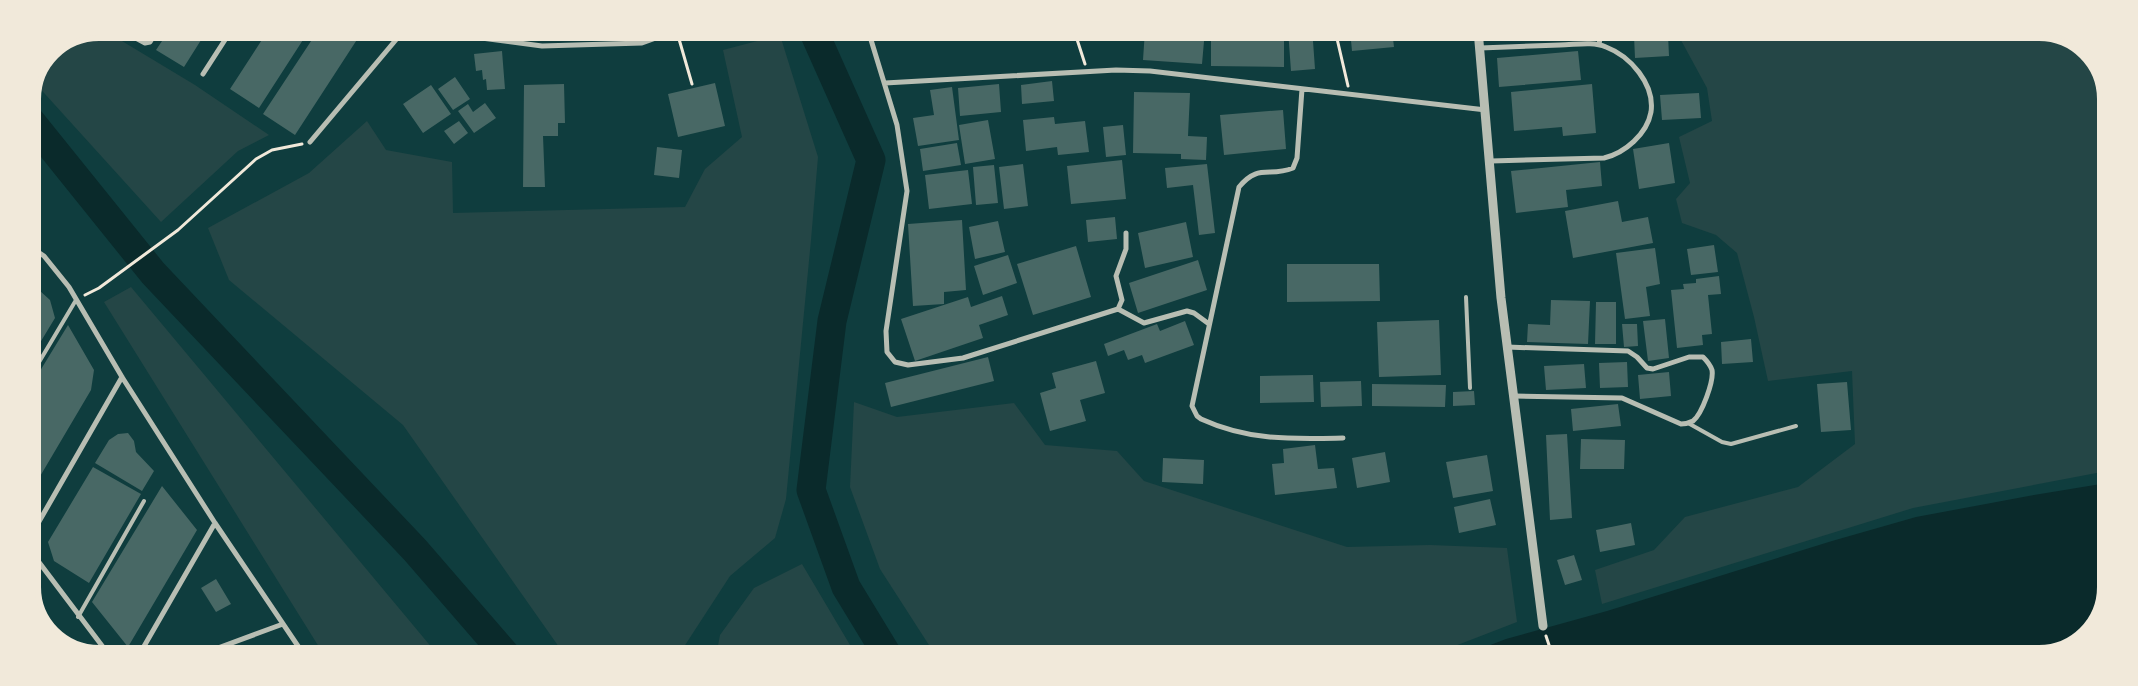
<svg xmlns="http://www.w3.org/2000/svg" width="2138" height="686" font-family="Ubuntu,sans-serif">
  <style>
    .green { fill: #244646 }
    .water { fill: #0a2a2b }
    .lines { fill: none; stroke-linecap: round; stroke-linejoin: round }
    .river { stroke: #0a2a2b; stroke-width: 29 }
    .building { fill: #486865 }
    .path { stroke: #f1e9da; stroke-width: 3 }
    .service { stroke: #b8beb3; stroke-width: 4 }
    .minor { stroke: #b8beb3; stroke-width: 5 }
    .tertiary { stroke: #b8beb3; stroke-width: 9 }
    .rim { fill: none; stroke: #f1e9da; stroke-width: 6 }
  </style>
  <rect width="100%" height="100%" fill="#0f3d3e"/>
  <path class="green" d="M99 29H102L195 85 269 135 238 151 161 222 35 83 49 49Z
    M1676 31H2058L2092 53 2109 94 2107 471 1913 508 1602 604 1595 570 1654 550 1685 517 1798 487 1855 444 1852 371 1768 381 1754 317 1737 253 1716 235 1682 223 1676 199 1690 183 1679 137 1712 121 1707 88Z
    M780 35 818 157 811 240 786 499 775 538 730 576 678 656 587 655 559 647 403 425 229 280 208 228 309 173 367 121 386 150 452 162 453 213 685 207 705 169 742 137 723 50Z
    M131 287 438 655H324L104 302Z
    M854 402 897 417 1014 403 1045 445 1117 451 1144 481 1347 547 1430 545 1507 548 1517 622 1429 656H936L880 569 850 487Z
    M802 564 850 645 852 656H716L720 635 754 588Z"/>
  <path class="water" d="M2107 483V606L2082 643 2040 657H1459L1506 639 1607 611 1832 541 1916 517 2034 495Z"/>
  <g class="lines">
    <path class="river" d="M813 30 871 160 832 321 811 490 846 587 888 656
      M29 119 153 273 415 550 506 655"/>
  </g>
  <path class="building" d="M170 29H208L184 67 156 50Z
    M269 29H310L259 108 230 89Z
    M319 29H350L360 35 295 135 263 114Z
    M1145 30H1205L1202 64 1143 60Z
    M1288 30H1322L1323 41H1313L1315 69 1291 71Z
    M1350 30H1392L1394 47 1352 51Z
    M1491 30 1585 31V33L1492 38Z
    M1668 34 1669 56 1635 58 1634 36Z
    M1211 38H1284V67L1211 66Z
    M502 51 505 89 487 90 486 79 483 80 482 70 476 71 474 54Z
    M1578 51 1581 80 1499 87 1497 58Z
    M455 77 470 99 453 110 438 89Z
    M1052 81 1054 101 1022 104 1021 85Z
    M715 83 725 126 678 137 668 94Z
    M564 84 565 123H558V136H543L545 187H523L524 85Z
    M999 84 1001 112 960 116 958 88Z
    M1592 84 1596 133 1563 136 1562 127 1514 131 1511 92Z
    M431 85 451 114 423 133 403 104Z
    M952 87 959 140 918 146 913 118 934 115 930 90Z
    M1134 92 1190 93 1188 136 1207 137 1206 160 1181 159V154L1133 153Z
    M1699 93 1701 118 1662 120 1660 95Z
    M485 103 496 118 474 133 458 111 468 104 473 112Z
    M1283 110 1286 149 1224 155 1220 115Z
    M1054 117 1055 124 1085 121 1089 152 1058 155 1057 147 1026 151 1023 120Z
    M988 120 995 159 965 164 959 125Z
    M459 121 468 133 454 144 444 131Z
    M1123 125 1126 155 1106 157 1103 127Z
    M957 143 961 165 923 171 920 149Z
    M1669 143 1675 183 1639 189 1633 149Z
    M657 147 682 150 679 178 654 175Z
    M1122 160 1126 199 1071 204 1067 166Z
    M1600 162 1602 186 1566 190 1568 207 1516 213 1511 171Z
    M1023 164 1028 206 1004 209 999 167Z
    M1207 164 1215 233 1199 235 1193 185 1167 188 1165 168Z
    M994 165 998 203 976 205 973 167Z
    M968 170 972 204 929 209 925 175Z
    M1618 201 1622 222 1648 217 1653 243 1573 258 1565 211Z
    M1115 217 1117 239 1088 242 1086 220Z
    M962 220 966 290 944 292V304L913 306 908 224Z
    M998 221 1005 252 975 259 969 227Z
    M1186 222 1193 257 1145 268 1138 233Z
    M1714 245 1718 272 1691 275 1687 249Z
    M1076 246 1091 297 1033 315 1017 264Z
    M1655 248 1660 284 1646 287 1650 316 1625 319 1616 253Z
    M1008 255 1017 283 983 295 974 266Z
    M1198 260 1207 290 1138 313 1129 283Z
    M1287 264H1379L1380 301 1287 302Z
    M1719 276 1721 294 1708 295 1712 334 1702 335 1703 345 1677 348 1671 290 1684 289 1683 284 1696 283V279Z
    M29 281 50 300 55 318 29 361Z
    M1002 296 1008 315 979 325 983 338 915 361 901 319 968 297 971 307Z
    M1551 300 1590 301 1588 344 1527 342 1528 324 1550 325Z
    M1596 302H1616V344H1595Z
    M1665 319 1669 358 1648 361 1643 321Z
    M1439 320 1441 375 1379 377 1377 322Z
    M1185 321 1194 345 1145 363 1142 355 1128 360 1124 350 1108 356 1104 344 1157 324 1160 331Z
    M1622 324H1637L1638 346 1624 347Z
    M68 325 94 370 91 390 29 495V389Z
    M1751 339 1753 362 1722 364 1721 342Z
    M988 357 994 381 891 407 885 383Z
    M1096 361 1105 393 1080 400 1086 421 1050 431 1040 393 1056 388 1052 373Z
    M1627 362 1628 387 1600 388 1599 363Z
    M1584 364 1586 388 1546 390 1544 366Z
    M1669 372 1671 396 1640 399 1638 375Z
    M1313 375 1314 402 1260 403V376Z
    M1361 381 1362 406 1321 407 1320 382Z
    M1847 382 1851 430 1821 432 1817 384Z
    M1372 384 1446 385 1445 407 1372 406Z
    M1474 391 1475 405 1453 406V392Z
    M1618 404 1621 426 1573 431 1571 409Z
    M128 433 134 441 136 452 154 471 142 491 95 463 109 440 118 434Z
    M1567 434 1572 518 1550 520 1546 435Z
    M1581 439 1625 440 1624 469H1580Z
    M1315 445 1318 469 1334 468 1337 488 1275 495 1272 464 1284 463 1283 449Z
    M1385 452 1390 482 1357 488 1352 458Z
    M1487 455 1493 491 1453 498 1446 462Z
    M1163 458 1204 460 1203 484 1162 482Z
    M93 467 141 494 89 583 54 561 48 542Z
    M162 486 197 530 128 647 92 602Z
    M1490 499 1496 525 1459 533 1454 507Z
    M1631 523 1635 545 1600 552 1596 530Z
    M1574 555 1582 580 1565 585 1557 560Z
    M216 579 231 604 216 612 201 588Z
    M33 602 72 648 71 649 43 630Z"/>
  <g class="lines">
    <path class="path" d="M1074 30 1085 64
      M1335 30 1348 86
      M679 39 692 84
      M85 295 99 288 178 230 256 159 272 150 302 144
      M1546 636 1553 657"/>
    <path class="service" d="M1466 297 1470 388
      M29 379 76 300
      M1688 423 1722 442 1731 444 1796 426
      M78 617 144 501"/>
    <path class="minor" d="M119 29 145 43 150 42 158 29
      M412 29 542 46 642 43 681 29
      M868 30 897 125 907 191 886 331 887 352 895 362 908 365 963 358 1118 309 1122 300 1116 276 1126 249V233
      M1599 45 1601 31
      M1480 48C1507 47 1534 46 1560 45 1575 45 1592 41 1606 47 1630 56 1655 84 1651 112 1647 134 1625 153 1604 158L1491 161
      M203 74 232 29
      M885 83 1116 70 1150 71 1486 110
      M1302 89 1297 158 1293 168C1269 178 1259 163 1239 187L1192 406 1197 416 1201 419C1249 441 1292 439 1343 438
      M310 142 405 29
      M29 246 44 256 69 287 122 377 215 523 304 655
      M1118 309 1144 323 1187 311 1194 313 1209 324
      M1507 347 1628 351 1637 357 1647 368 1653 369 1689 357H1703C1707 361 1710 364 1712 370 1714 381 1702 414 1693 421 1689 423 1685 424 1681 424L1622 398 1514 396
      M29 539 122 377
      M29 549 109 655
      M139 655 215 523
      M199 655 283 624"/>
    <path class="tertiary" d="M1478 30 1501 298 1543 626"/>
  </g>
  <path d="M0 0H2138V686H0ZM99 38H2039A61 61 0 0 1 2100 99V587A61 61 0 0 1 2039 648H99A61 61 0 0 1 38 587V99A61 61 0 0 1 99 38Z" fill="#f1e9da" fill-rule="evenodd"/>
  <path class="rim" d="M99 38H2039A61 61 0 0 1 2100 99V587A61 61 0 0 1 2039 648H99A61 61 0 0 1 38 587V99A61 61 0 0 1 99 38Z"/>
</svg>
